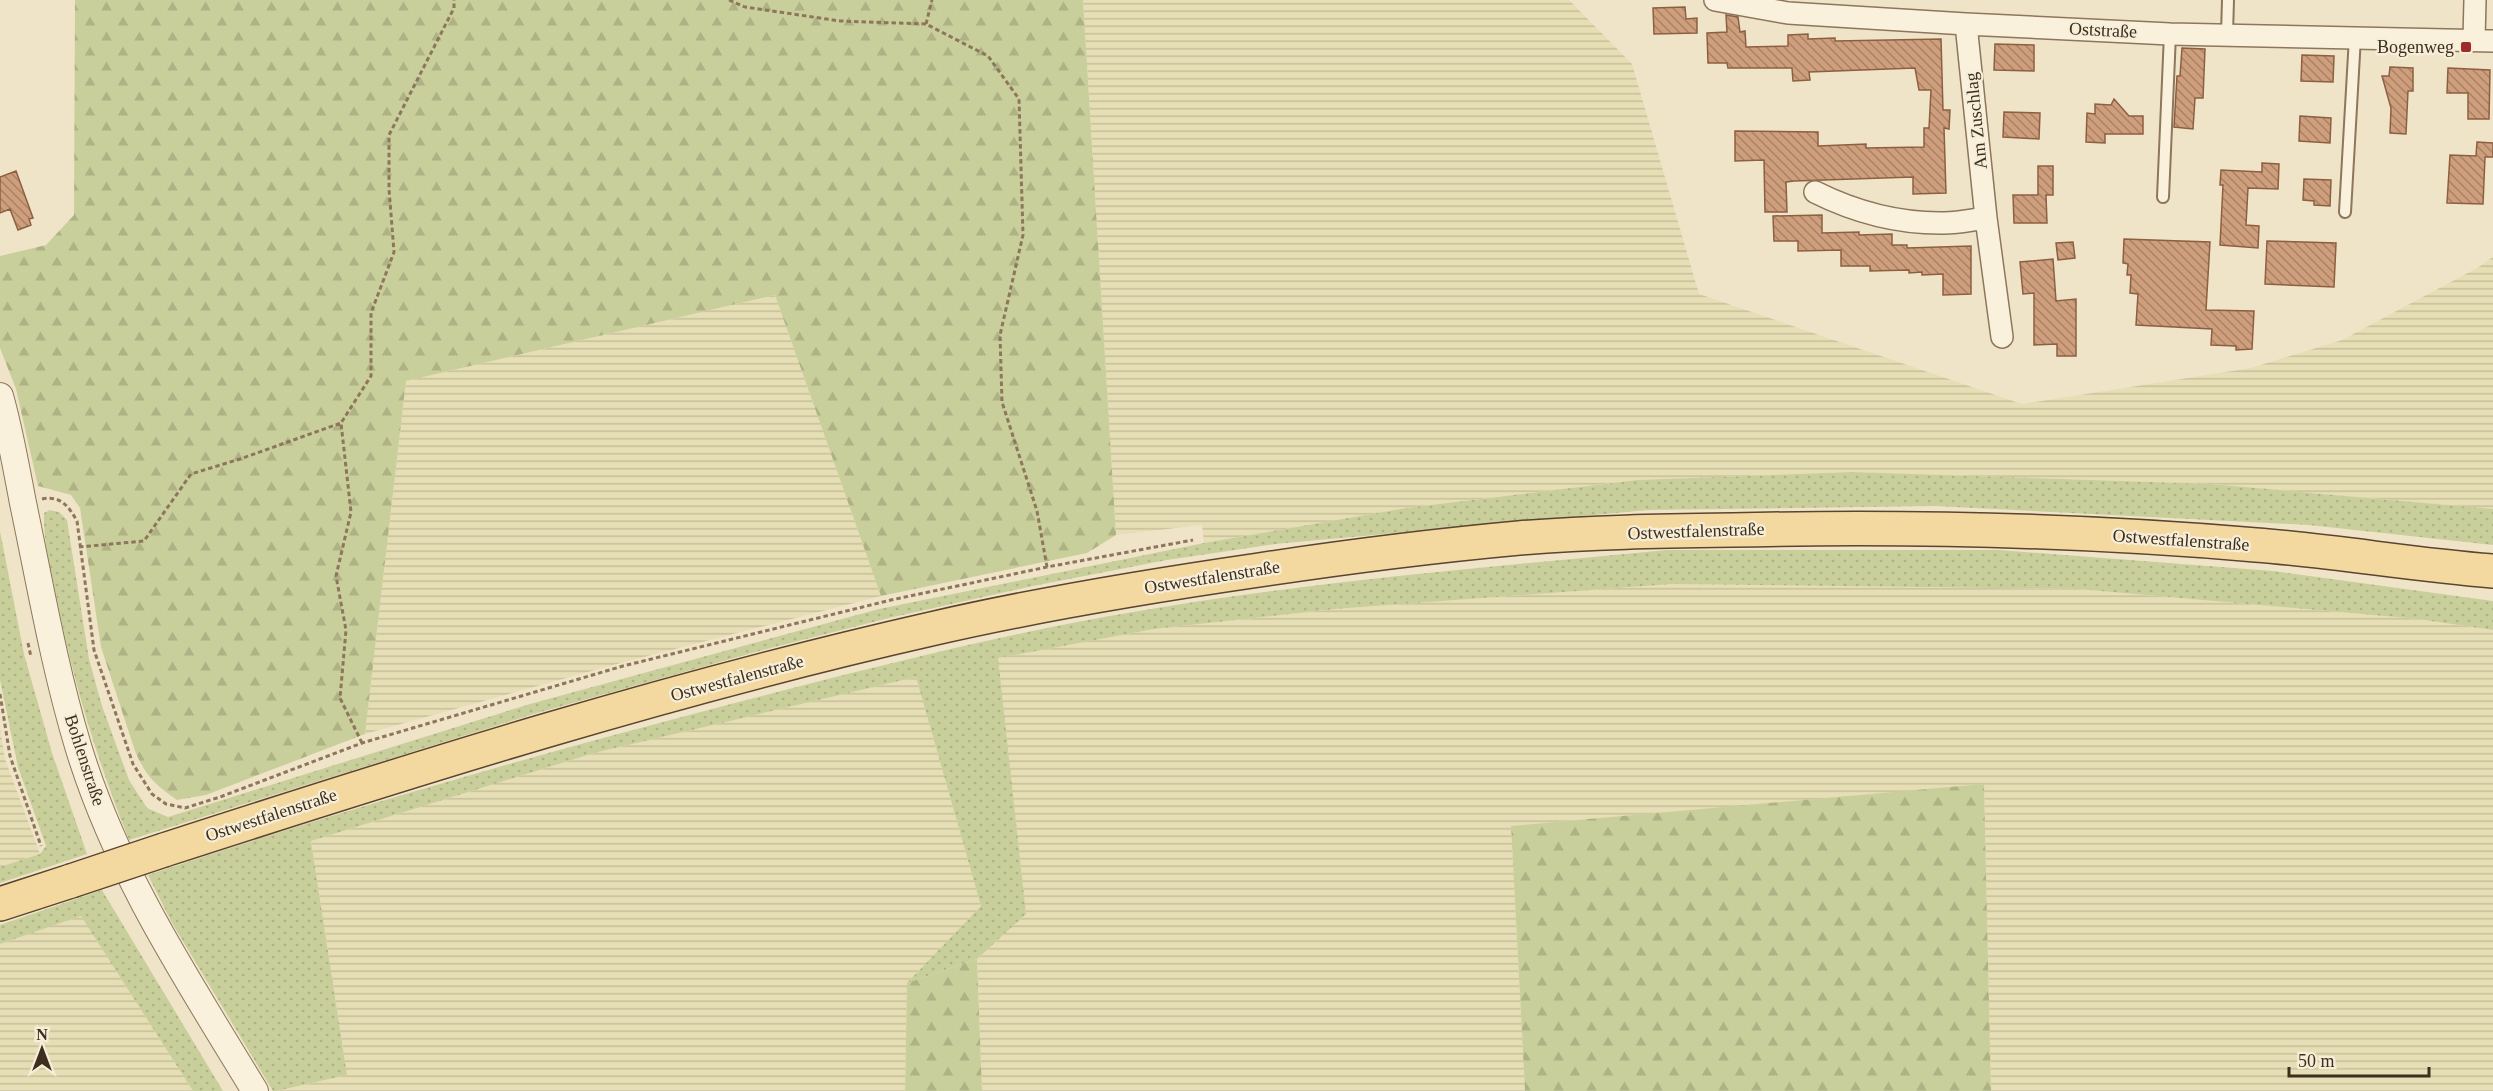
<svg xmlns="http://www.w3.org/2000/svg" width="2493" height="1091" font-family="'Times New Roman',serif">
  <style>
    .farmland { fill: url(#farmland-rules) }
    .grass { fill: url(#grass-dots) }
    .forest { fill: url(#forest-firs) }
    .building { fill: url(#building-back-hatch); stroke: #8d5f41; stroke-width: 1.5 }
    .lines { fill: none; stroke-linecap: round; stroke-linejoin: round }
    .service-casing { stroke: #8d765c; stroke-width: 14 }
    .minor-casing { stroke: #8d765c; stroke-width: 24 }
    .tertiary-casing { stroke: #8d765c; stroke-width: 28 }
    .primary-casing { stroke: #5b4430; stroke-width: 36 }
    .path { stroke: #8d765c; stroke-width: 3; stroke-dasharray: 4.5 3; stroke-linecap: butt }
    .service { stroke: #faf1dc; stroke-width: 10 }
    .minor { stroke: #faf1dc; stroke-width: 21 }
    .tertiary { stroke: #faf1dc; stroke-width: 26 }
    .primary { stroke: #f3d9a0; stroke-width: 33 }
    .primary-bridge-casing { stroke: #5b4430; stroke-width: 36; stroke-linecap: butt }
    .primary-bridge { stroke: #f3d9a0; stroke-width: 33 }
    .poi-dot { fill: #9e2a2b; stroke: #f7eed8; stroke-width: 2 }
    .labels { text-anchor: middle; stroke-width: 4.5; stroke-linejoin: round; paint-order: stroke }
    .street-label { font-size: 18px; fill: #3d2e20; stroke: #f7eed8 }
    .poi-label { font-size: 18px; fill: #3d2e20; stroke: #f7eed8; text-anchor: end }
  </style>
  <defs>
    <pattern id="farmland-rules" width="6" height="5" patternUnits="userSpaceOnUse" patternTransform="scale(1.5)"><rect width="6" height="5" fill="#e6deb5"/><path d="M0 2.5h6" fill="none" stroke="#c6bf9b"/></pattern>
    <pattern id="grass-dots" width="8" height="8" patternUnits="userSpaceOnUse" patternTransform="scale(1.5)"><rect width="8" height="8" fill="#c9cf9b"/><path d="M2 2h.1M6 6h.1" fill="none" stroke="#aeb285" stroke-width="1.8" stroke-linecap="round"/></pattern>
    <pattern id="forest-firs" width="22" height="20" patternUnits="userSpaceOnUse" patternTransform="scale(1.5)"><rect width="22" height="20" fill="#c9cf9b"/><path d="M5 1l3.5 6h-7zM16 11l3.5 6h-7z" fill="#aeb285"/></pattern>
    <pattern id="building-back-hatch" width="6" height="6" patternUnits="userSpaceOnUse" patternTransform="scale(1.5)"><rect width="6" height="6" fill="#cf9f7d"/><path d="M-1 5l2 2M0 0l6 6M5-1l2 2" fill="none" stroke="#a98266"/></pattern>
  </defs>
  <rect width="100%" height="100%" fill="#f0e4c8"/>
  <path class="farmland" d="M1083 0H1569L1632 64 1699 294 2022 404 2251 368 2342 340 2479 267 2493 257V509L2211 484 1852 472 1637 480 1406 508 1204 543 1202 525 1116 535Z
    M775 295 881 596 613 665 365 734 406 381Z
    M1672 584 2078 589 2418 619 2493 630V1091H1991L1984 785 1511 826 1525 1091H982L977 959 1026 914 997 658 1154 629 1335 609Z
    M916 677 981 906 907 983 905 1091H276L347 1075 311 841 594 753Z
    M0 728 5 759 40 854 0 867Z
    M81 916 193 1091H0V944Z"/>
  <path class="grass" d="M1852 472 2211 484 2493 509V545L2309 525 1935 506 1649 510 1275 544 1167 560 1033 586 889 618 763 650 537 713 129 840C98 762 73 682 57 599 51 570 43 542 44 513L50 510 59 512 67 520 89 659 102 706 129 780 147 808 168 817 530 704 879 609 1204 543 1406 508 1637 480Z
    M0 531 24 654 52 753 87 854 0 883V867L40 854 46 846 18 767 0 680Z
    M1667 550H1999L2273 571 2493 601V630L2418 619 2078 589 1672 584 1335 609 1154 629 998 658 1026 914 977 959 907 983 981 906 916 677 594 753 311 841 347 1075 276 1091H273L172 923 148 875C338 811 532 756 727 705 863 670 1000 634 1139 611 1314 581 1491 567 1667 550Z
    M102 890 223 1091H193L81 916 0 944V925Z"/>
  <path class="forest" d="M75 0H1083L1116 535 1087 553 881 596 775 295 406 381 365 734 206 795 177 800C155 785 145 775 135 751L101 647 80 508 71 495 38 486 16 389 0 348V256L46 245 74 215Z
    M1984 784 1991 1091H1525L1511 826Z
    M977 959 982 1091H905L907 983Z"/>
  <path class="building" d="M1685 7 1686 19 1697 18V33L1654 34 1653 8Z
    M1726 15 1738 17 1740 32 1745 31 1746 47 1788 46V35L1808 34V39L1835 38V41L1941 39 1943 110H1950L1949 129 1944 128 1946 193 1913 194V177L1794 181 1786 182 1787 212H1765L1764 160 1735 161V131L1818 132V146L1866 144V148L1924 147V128H1929L1931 90H1919L1915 68 1809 72 1810 80 1793 81 1792 68H1728L1727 63H1708L1707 33 1727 32Z
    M1995 44 2034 45V71L1994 70Z
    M2182 48 2205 49 2203 98H2195L2193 129 2174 127 2177 76H2180Z
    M2302 55 2334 56 2333 82 2301 81Z
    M2390 67 2413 68V91H2408L2406 134 2390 133 2391 108 2382 76H2389Z
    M2448 68 2490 70 2489 119H2468V93H2447Z
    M2114 99 2129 116H2143V134H2105V143L2086 142 2087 113 2095 114V104L2111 105Z
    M2004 112 2040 113 2039 139 2003 137Z
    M2300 116 2331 118 2330 143 2299 141Z
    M2477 142 2493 143V157H2485L2483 204 2447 203 2450 155 2476 156Z
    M2262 163 2279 164 2278 189 2248 188 2246 225 2259 226 2258 248 2220 245 2223 185H2220L2221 170 2262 172Z
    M2038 166H2053V195H2046L2047 223H2014L2013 195H2038Z
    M16 171 33 218 29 219 31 225 18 230 10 209 0 213V177Z
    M2304 179 2331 180 2330 206 2314 205V201L2303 200Z
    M1822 215V233L1859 232V235L1892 234V245H1907V248L1971 246V294L1943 295V274L1922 275V272L1909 273V270L1870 271V266H1841V250L1798 251V241H1774L1773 216Z
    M2124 239 2210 242 2206 310 2254 311 2252 349 2236 350V346L2211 345 2212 329 2136 325 2138 294 2130 293 2131 275H2127L2128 264 2123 263Z
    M2267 241 2336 243 2334 287 2265 284Z
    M2073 242 2075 258 2058 260 2056 243Z
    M2053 259 2056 301 2076 299V356H2057V344L2034 345V293L2023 294 2020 262Z"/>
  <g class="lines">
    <defs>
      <path id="service" d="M2227 34 2228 0
        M2163 197 2170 34
        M2345 212 2355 37"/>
      <path id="minor" d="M1715 0 1788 13 1966 24 2170 34 2493 41
        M2474 40 2475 0
        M1815 192C1853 211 1897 223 1940 223 1955 224 1971 220 1986 218L1966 24
        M1986 218 2002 337"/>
      <path id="tertiary" d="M0 396C10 431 16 467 23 503 40 584 54 666 78 746 116 872 187 979 255 1091"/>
      <path id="primary" d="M164 850C417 768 671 688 931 629 1039 604 1149 586 1259 570 1345 557 1432 546 1519 538 1590 532 1662 531 1733 530 1908 526 2082 530 2256 545 2335 551 2414 565 2493 571
        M0 904 71 881"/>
    </defs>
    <use href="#service" class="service-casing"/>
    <use href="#minor" class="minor-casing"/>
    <use href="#tertiary" class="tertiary-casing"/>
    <use href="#primary" class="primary-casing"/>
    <path class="path" d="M729 0 745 7 840 21 926 24 988 56 1019 99 1023 235 1000 335 1002 402 1037 511 1047 567
      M926 24 932 0
      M42 499C61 495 69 507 77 521L94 650 133 764 152 794 166 804 185 808 220 797 362 743 623 666 891 600 1047 567 1193 540
      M79 547 144 541 191 474 240 459 341 423
      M28 643 31 657
      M0 694 10 756 41 846
      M362 743 340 698 346 630 336 576 351 512 341 423 371 376V313L394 252 389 189V135L454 8V0"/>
    <use href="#service" class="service"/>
    <use href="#minor" class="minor"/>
    <use href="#tertiary" class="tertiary"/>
    <use href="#primary" class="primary"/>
    <defs>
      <path id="primary-bridge" d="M71 881 164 850"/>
    </defs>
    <use href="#primary-bridge" class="primary-bridge-casing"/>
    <use href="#primary-bridge" class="primary-bridge"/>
  </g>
  <rect class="poi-dot" x="2460" y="41" width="12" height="12" rx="3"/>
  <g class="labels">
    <g class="street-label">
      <text transform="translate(2103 30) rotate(3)" y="6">Oststraße</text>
      <text transform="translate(1976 121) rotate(-96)" y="6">Am Zuschlag</text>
      <text transform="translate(1696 531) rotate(-2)" y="6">Ostwestfalenstraße</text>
      <text transform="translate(2181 540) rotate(4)" y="6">Ostwestfalenstraße</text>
      <text transform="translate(1212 577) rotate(-9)" y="6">Ostwestfalenstraße</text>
      <text transform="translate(737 678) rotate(-15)" y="6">Ostwestfalenstraße</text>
      <text transform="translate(85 760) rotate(72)" y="6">Bohlenstraße</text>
      <text transform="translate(271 815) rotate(-18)" y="6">Ostwestfalenstraße</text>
    </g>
    <g class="poi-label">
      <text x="2454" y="53">Bogenweg</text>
    </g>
  </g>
  <g transform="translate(42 1049)" stroke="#f7eed8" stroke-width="4.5" paint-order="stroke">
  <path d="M0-4.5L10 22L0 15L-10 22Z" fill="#3d2e20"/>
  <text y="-9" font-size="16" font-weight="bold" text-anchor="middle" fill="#3d2e20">N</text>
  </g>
  <path d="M2289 1067v9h140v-9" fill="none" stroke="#3d2e20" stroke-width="3"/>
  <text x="2298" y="1067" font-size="18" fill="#3d2e20" stroke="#f7eed8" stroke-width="4.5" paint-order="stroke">50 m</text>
</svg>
